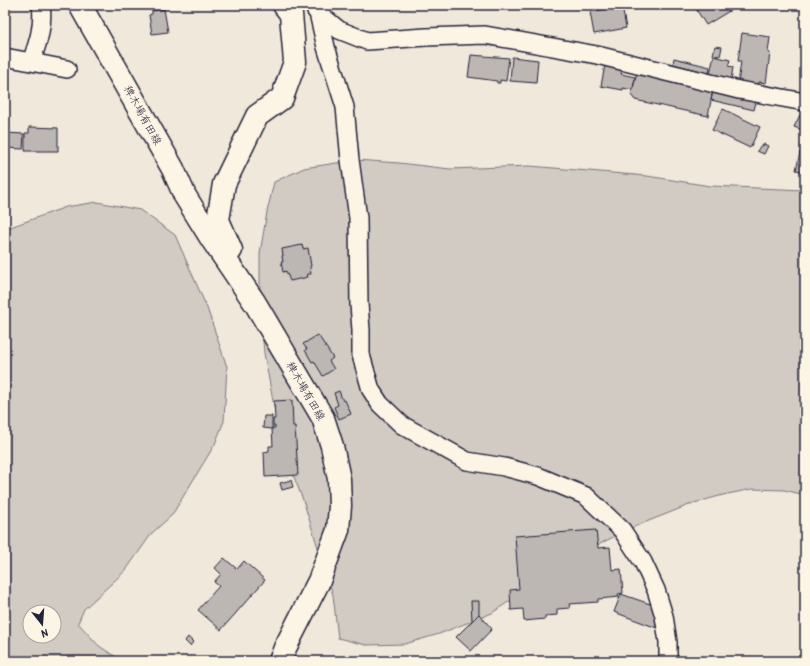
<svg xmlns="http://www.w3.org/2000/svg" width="810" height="666" font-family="'Patrick Hand','Klee One',sans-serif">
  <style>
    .green { fill: #d1cbc3; stroke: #7a767f; fill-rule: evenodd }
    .building { fill: #bcb7b3; stroke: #22223b }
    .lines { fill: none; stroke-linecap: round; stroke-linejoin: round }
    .street-casing { stroke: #22223b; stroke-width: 20 }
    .secondary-casing { stroke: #22223b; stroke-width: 25 }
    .street { stroke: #fcf5e5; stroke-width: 17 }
    .secondary { stroke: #fcf5e5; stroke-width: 22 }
    .labels { text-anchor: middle; stroke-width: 3.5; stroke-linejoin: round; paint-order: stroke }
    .street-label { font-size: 11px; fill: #22223b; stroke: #fcf5e5 }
  </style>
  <rect width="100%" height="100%" fill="#efe8db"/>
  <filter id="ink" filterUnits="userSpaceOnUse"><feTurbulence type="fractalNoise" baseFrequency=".025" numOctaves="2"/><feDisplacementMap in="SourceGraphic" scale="8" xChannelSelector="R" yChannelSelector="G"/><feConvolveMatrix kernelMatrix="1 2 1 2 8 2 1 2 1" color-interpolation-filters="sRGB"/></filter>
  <g filter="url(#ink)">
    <path class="green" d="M356 160 399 163 450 169 530 166 647 176 710 186 805 190V495L784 490 752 489 723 495 694 503 636 526 581 553 492 613 439 634 405 644 366 645 338 638 333 595 303 500 281 444 264 353 260 304V253L267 212 274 182 304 168Z
      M97 202 140 210 175 235 207 308 227 367 224 421 215 444 172 515 152 533 126 570 84 609 78 623 99 646 122 661H5V229L66 207ZM30 612H54V636H30Z"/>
    <path class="building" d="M702 5H728L731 10 706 25 696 9Z
      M622 6 626 28 594 34 590 12Z
      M164 9 168 32 152 34 149 15 152 14V11Z
      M742 33 770 37 768 52 770 53 766 83 759 82 758 86 738 84 741 61H738Z
      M715 46 722 47 720 56 713 55Z
      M471 55 509 58 506 81 500 80V83H497V81L468 77Z
      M714 56 730 60 728 66 733 67 731 80 709 77Z
      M512 57 538 60 536 83 510 81Z
      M674 58 710 67 709 73 673 64Z
      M605 65 622 69 621 74 635 77 633 90 623 88V90L601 86Z
      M637 72 713 90 708 116 635 100 631 95Z
      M713 90 756 102 754 110 711 100Z
      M723 109 760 127 750 148 712 130Z
      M800 115 805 117V131L794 127Z
      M29 127 58 128V151H25V133H29Z
      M5 133 24 134 23 149 5 148Z
      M764 144 768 146 764 154 757 151 761 145 763 146Z
      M802 144 805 145V172L796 170Z
      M302 245 303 249 308 248 311 266 310 267 311 274H307L308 277 290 281 286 271 283 272 281 262H283L282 256H283L282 249Z
      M318 335 333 358 329 361 334 369 323 376 314 361 312 362 305 350 307 349 303 344Z
      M339 391 343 401 345 400 351 414 339 419 334 407 338 405 334 393Z
      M292 400 293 426H295L298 475 265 477 264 452 269 451V446H273L272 428H275V426H273V419H275L274 401Z
      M264 416H272V429L263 428Z
      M291 480 293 487 282 490 280 483Z
      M596 530 598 548 610 547 612 570 621 569 623 593 618 594 619 597 598 599V602L569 604 570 608 557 609V615L545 616V619L524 621 523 609 511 610 510 590 519 589 515 536Z
      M224 558 237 569 244 561 265 580 221 630 198 610 219 586 214 582 221 574 215 568Z
      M621 594 653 605 652 607 661 610 665 631 614 612Z
      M471 601H479V614L472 621Z
      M479 614 492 629 471 651 456 637Z
      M188 637 193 642 190 646 185 641Z"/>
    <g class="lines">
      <defs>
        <path id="street" d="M316 11 339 30 367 41 426 37 485 35 597 55 739 90 805 102
          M318 13 326 47 345 107 350 160 358 218 359 304 361 330V355L371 390 380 404 402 425 467 461 504 467 538 476 586 496 622 530 643 562 656 590 664 616 668 642V661
          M5 57 67 69
          M31 62C38 43 44 25 41 5"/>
        <path id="secondary" d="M80 5 173 169 185 196 211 238 255 303 323 418 332 446 339 479 340 506 338 530 319 581 285 648 280 661
          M231 250 218 220 224 184 257 116 282 98 295 62 291 14 284 5"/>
      </defs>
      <use href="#street" class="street-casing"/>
      <use href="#secondary" class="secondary-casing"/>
      <use href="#street" class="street"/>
      <use href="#secondary" class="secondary"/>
    </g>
  </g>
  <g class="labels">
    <g class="street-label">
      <text transform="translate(143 115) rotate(61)" y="4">稗木場有田線</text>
      <text transform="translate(306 391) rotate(60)" y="4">稗木場有田線</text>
    </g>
  </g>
  <rect width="810" height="666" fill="none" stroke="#fcf5e5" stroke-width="20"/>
  <rect x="10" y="10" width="790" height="646" fill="none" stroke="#22223b" stroke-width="1.5" filter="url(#ink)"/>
  <g transform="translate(42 624) rotate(163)"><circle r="19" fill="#fcf5e5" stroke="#a5a1a1"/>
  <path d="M0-3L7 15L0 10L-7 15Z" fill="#22223b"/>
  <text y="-6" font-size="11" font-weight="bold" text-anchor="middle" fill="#22223b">N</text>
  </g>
</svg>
